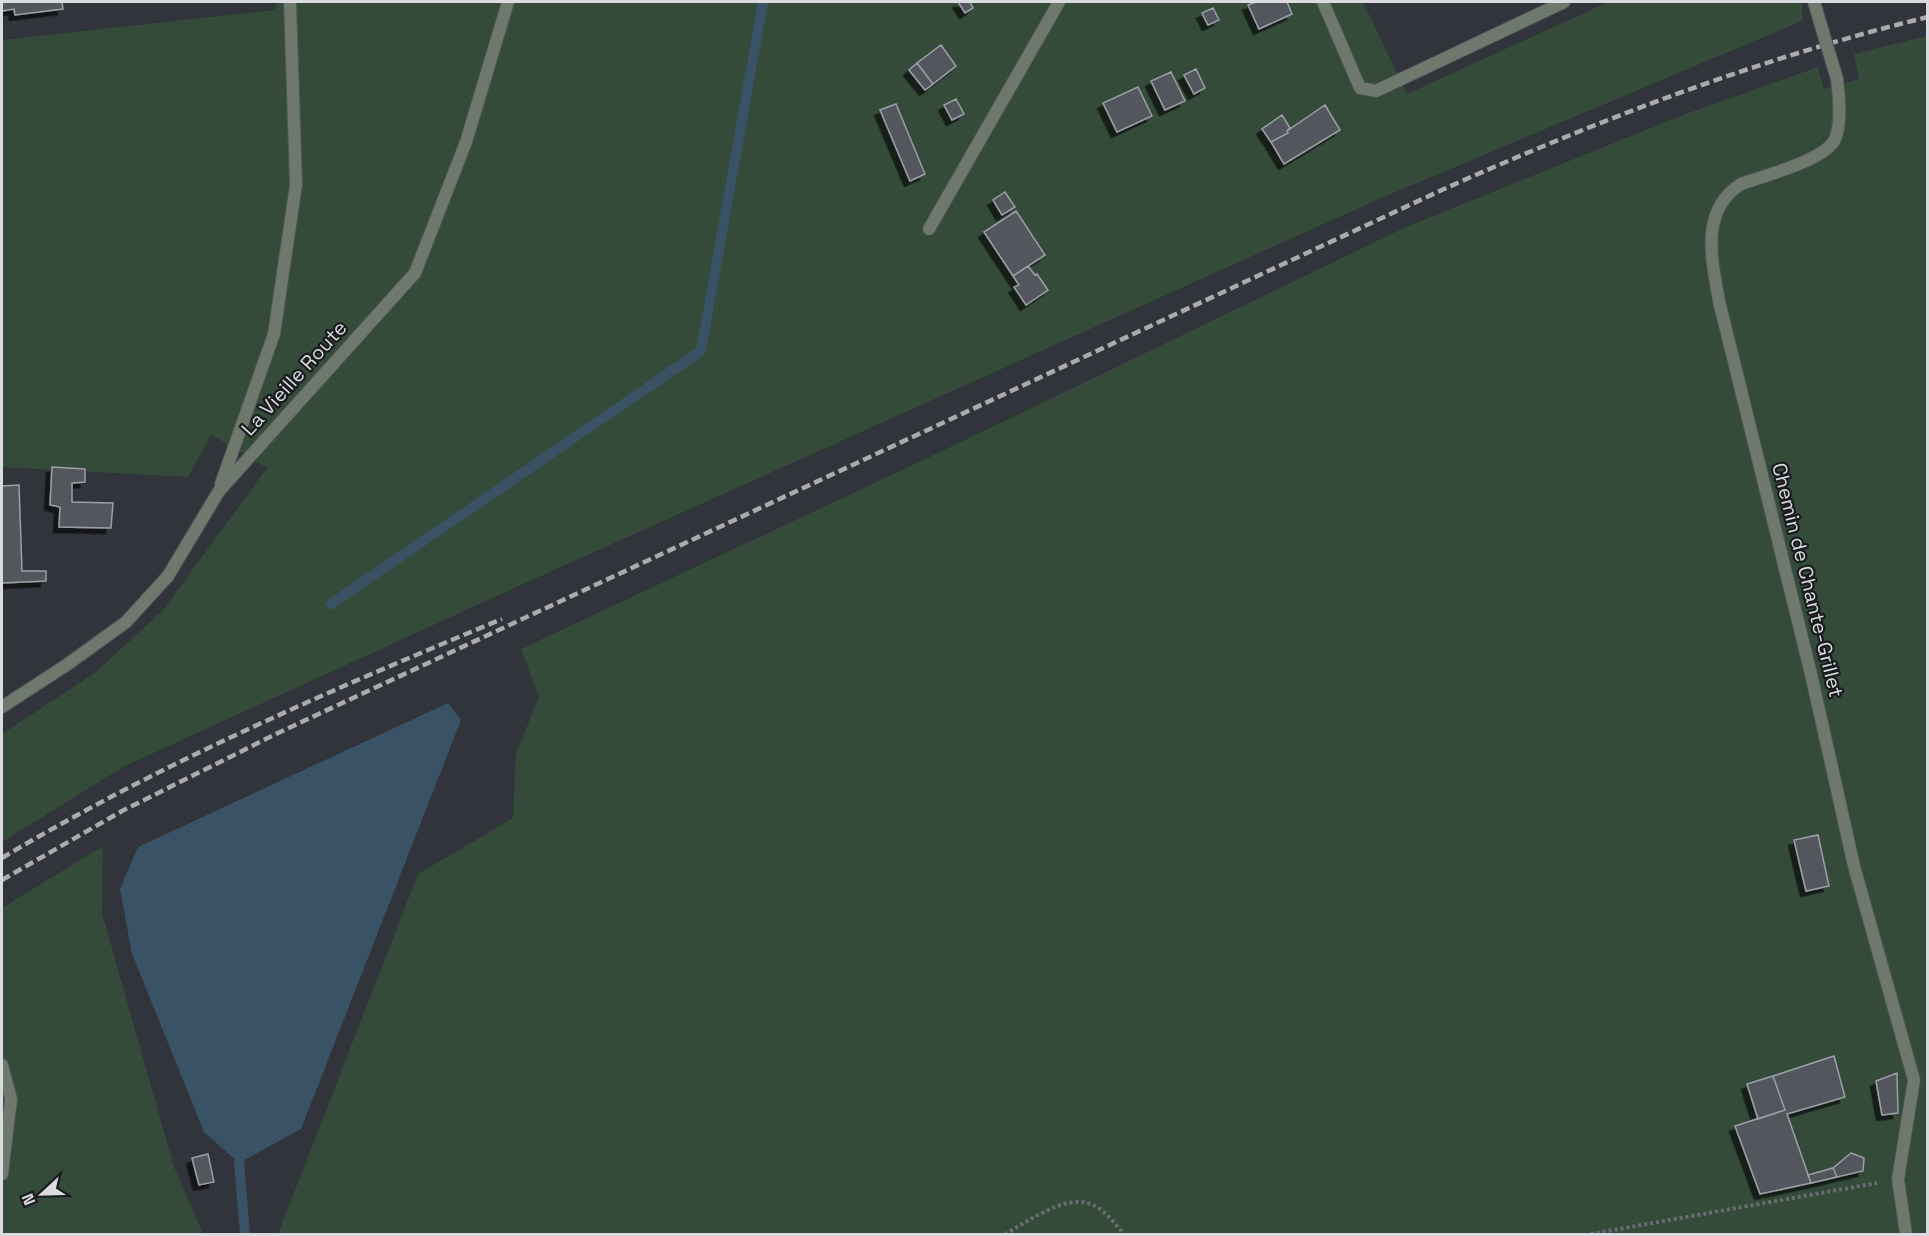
<svg xmlns="http://www.w3.org/2000/svg" width="1929" height="1236" font-family="'Space Grotesk',sans-serif">
  <style>
    .green { fill: #344b3a }
    .water { fill: #3a5265 }
    .lines { fill: none; stroke-linecap: round; stroke-linejoin: round }
    .stream { stroke: #3a5265; stroke-width: 10 }
    .building { fill: #53565d; stroke: #9c9fa7; stroke-width: 1.5; filter: url(#shadow) }
    .service-casing { stroke: #4f5258; stroke-width: 14 }
    .minor-casing { stroke: #4f5258; stroke-width: 14 }
    .path { stroke: #6a6c71; stroke-width: 4; stroke-dasharray: 3 3; stroke-linecap: butt }
    .service { stroke: #6e786d; stroke-width: 12 }
    .minor { stroke: #6e786d; stroke-width: 12 }
    .rail { stroke: #a9abaf; stroke-width: 4.5; stroke-dasharray: 9 4.5; stroke-linecap: butt }
    .minor-bridge-casing { stroke: #4f5258; stroke-width: 14; stroke-linecap: butt }
    .minor-bridge { stroke: #6e786d; stroke-width: 12 }
    .labels { text-anchor: middle; stroke-width: 4.5; stroke-linejoin: round; paint-order: stroke }
    .street-label { font-size: 20px; fill: #dadbdf; stroke: #1a1b1e }
  </style>
  <defs>
    <filter id="shadow"><feDropShadow dx="-5.5" dy="5.5" stdDeviation="0" flood-color="#0009"/></filter>
  </defs>
  <rect width="100%" height="100%" fill="#31343a"/>
  <path class="green" d="M277 2H1363L1407 94 1608 2H1802V21L1379 199 512 589 125 766 2 842V734L96 672 163 610 267 468 211 435 188 477 2 467V40L275 10Z
    M1927 36V1234H278L418 874 513 818 516 754 539 697 521 649 934 455 1406 227 1683 115 1818 67 1824 89 1859 79 1854 54Z
    M103 846 102 913 174 1167 203 1234H2V908Z"/>
  <path class="water" d="M448 703 461 720 301 1129 239 1163 204 1132 132 954 120 889 138 847Z"/>
  <g class="lines">
    <path class="stream" d="M331 604 701 351 763 2
      M242 1151 239 1163 245 1234"/>
  </g>
  <path class="building" d="M2 2H62L63 9 15 15 14 9 2 11Z
    M958 2H970L973 8 965 13Z
    M1256 2H1287L1292 14 1259 29 1248 5Z
    M1213 8 1219 20 1208 25 1202 13Z
    M941 45 956 66 933 84 917 63Z
    M917 63 933 84 925 90 909 70Z
    M1196 69 1205 88 1194 94 1184 75Z
    M1171 72 1185 101 1165 110 1151 81Z
    M1138 87 1152 116 1117 132 1103 103Z
    M956 99 964 114 952 120 944 105Z
    M896 104 925 174 910 181 880 110Z
    M1325 105 1340 130 1284 164 1271 142 1288 133 1287 131Z
    M1282 115 1290 128 1287 131 1288 133 1271 142 1262 129Z
    M1005 192 1015 207 1002 215 993 200Z
    M1016 211 1045 255 1013 276 984 232Z
    M1028 266 1035 275 1037 274 1048 290 1026 305 1014 287 1019 285 1013 276Z
    M52 467 85 469V482L72 483V502L113 503 111 528 59 527 60 507 50 505Z
    M19 485 22 571H46V581L2 583V486Z
    M1818 835 1829 886 1806 891 1794 840Z
    M1834 1056 1845 1097 1787 1114 1811 1183 1760 1194 1735 1126 1785 1110 1773 1076Z
    M1897 1073 1898 1113 1882 1115 1876 1081Z
    M1773 1076 1785 1110 1758 1119 1747 1084Z
    M1851 1153 1864 1158 1863 1171 1837 1177 1833 1168Z
    M208 1154 214 1182 199 1185 192 1158Z
    M1833 1168 1837 1177 1811 1183 1808 1175Z"/>
  <g class="lines">
    <defs>
      <path id="service" d="M1323 2 1360 88 1376 91 1564 2
        M929 229 1059 2"/>
      <path id="minor" d="M1837 79C1839 96 1842 123 1835 139 1826 160 1763 176 1741 184 1699 211 1712 260 1719 301L1811 674 1854 866 1914 1080 1898 1179 1906 1234
        M221 484 274 334 296 185 290 2
        M2 707 68 664 126 622 168 576 219 491 415 273 466 142 508 2
        M2 1065 11 1099 2 1174"/>
    </defs>
    <use href="#service" class="service-casing"/>
    <use href="#minor" class="minor-casing"/>
    <path class="path" d="M1005 1234C1028 1222 1067 1192 1093 1205 1106 1211 1115 1224 1124 1234
      M1591 1234 1877 1183"/>
    <use href="#service" class="service"/>
    <use href="#minor" class="minor"/>
    <path class="rail" d="M2 858C161 763 331 690 502 619
      M2 880 122 811 278 733 1444 189C1601 119 1760 58 1928 17"/>
    <defs>
      <path id="minor-bridge" d="M1814 2 1837 79"/>
    </defs>
    <use href="#minor-bridge" class="minor-bridge-casing"/>
    <use href="#minor-bridge" class="minor-bridge"/>
  </g>
  <g class="labels">
    <g class="street-label">
      <text transform="translate(294 378) rotate(-48)" y="7">La Vieille Route</text>
      <text transform="translate(1808 580) rotate(76)" y="7">Chemin de Chante-Grillet</text>
    </g>
  </g>
  <rect width="1929" height="1236" fill="none" stroke="#dadbdf" stroke-width="6"/>
  <g transform="translate(42 1194) rotate(248)" stroke="#1a1b1e" stroke-width="4.5" paint-order="stroke">
  <path d="M0-4.5L10 22L0 15L-10 22Z" fill="#dadbdf"/>
  <text y="-9" font-size="16" font-weight="bold" text-anchor="middle" fill="#dadbdf">N</text>
  </g>
</svg>
